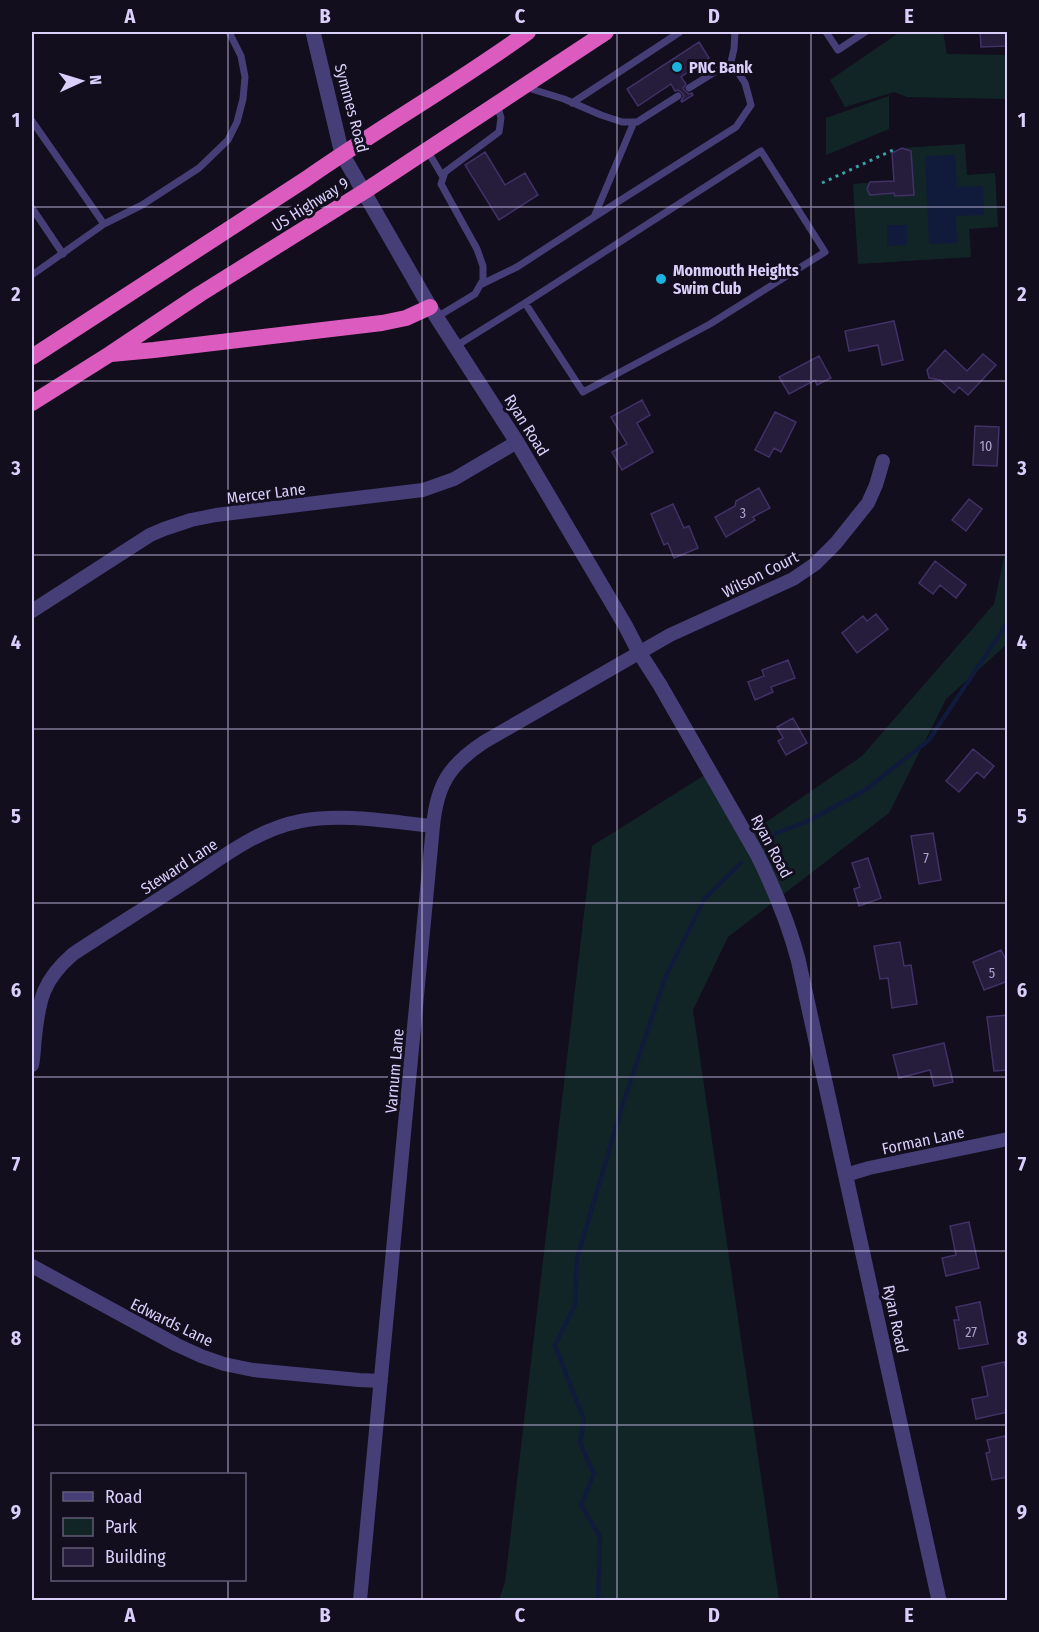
<svg xmlns="http://www.w3.org/2000/svg" width="1039" height="1632" font-family="'Fira Sans Condensed',sans-serif">
  <style>
    .green { fill: #122526 }
    .water { fill: #101b3b }
    .lines { fill: none; stroke-linecap: round; stroke-linejoin: round }
    .stream { stroke: #101b3b; stroke-width: 4.5 }
    .building { fill: #261c3c; stroke: #413166; stroke-width: 1.5 }
    .path { stroke: #3a9ea3; stroke-width: 3; stroke-dasharray: 3 4.5; stroke-linecap: butt }
    .service { stroke: #463e77; stroke-width: 7 }
    .minor { stroke: #463e77; stroke-width: 14 }
    .tertiary { stroke: #463e77; stroke-width: 15 }
    .trunk { stroke: #db5cbe; stroke-width: 16 }
    .grid { fill: none; stroke: #d9cffa; stroke-width: 1.5; stroke-opacity: 0.55 }
    .poi-dot { fill: #18b4dd; stroke: #120e1d; stroke-width: 2 }
    .labels { text-anchor: middle; stroke-width: 6; stroke-linejoin: round; paint-order: stroke }
    .number-label { font-size: 14px; fill: #aca2ca }
    .poi-label { font-size: 16px; font-weight: bold; fill: #d9cffa; stroke: #120e1d; text-anchor: start }
    .street-label { font-size: 16px; fill: #d9cffa; stroke: #120e1d }
    .neatline { fill: none; stroke: #d9cffa; stroke-width: 2 }
    .grid-label { font-size: 20px; text-anchor: middle; font-weight: bold; fill: #d9cffa }
  </style>
  <rect width="100%" height="100%" fill="#120e1d"/>
  <path class="green" d="M900 32H943L947 54 1007 55V99L907 97 894 92 845 107 830 80Z
    M889 96V129L826 155V118Z
    M965 144 967 175 995 173 998 227 969 229 971 257 858 264 853 184 893 181 892 153 902 148Z
    M1007 544V644L946 699 889 813 728 937 693 1010 779 1600H499L505 1582 592 846 708 773 746 836 862 756 994 604Z"/>
  <path class="water" d="M955 155 957 187 983 186 984 215 956 216 957 243 929 244 925 156Z
    M887 225H907V245L887 246Z"/>
  <g class="lines">
    <path class="stream" d="M772 839 776 833 806 822 864 791 929 740 1008 622
      M598 1600 600 1537 581 1505 594 1474 580 1443 584 1420 555 1345 575 1305 577 1259 621 1110 665 978 705 898 741 863"/>
  </g>
  <path class="building" d="M980 32H1008V46L981 47Z
    M699 42 709 58 681 77 686 84 683 88 685 91 689 94 692 93 693 95 682 102 681 101 684 96 682 93 678 90 675 91 671 84 638 106 627 89Z
    M902 148 911 151 914 195 895 196 894 193 870 195 867 189 870 182 894 181 892 153Z
    M485 152 505 185 525 173 538 195 499 220 465 165Z
    M894 321 903 360 882 365 878 345 849 351 845 331Z
    M945 350 967 371 983 354 996 365 968 395 959 387 954 393 940 380 929 378 927 370Z
    M819 356 831 378 817 385 815 380 789 394 779 377Z
    M642 400 650 415 637 423 653 452 622 470 612 452 627 444 611 417Z
    M775 412 796 422 781 452 774 448 769 457 755 450Z
    M975 426 999 427 997 466 973 465Z
    M759 488 770 508 753 517 755 520 726 537 715 517 735 506 736 501Z
    M969 499 982 509 966 531 952 520Z
    M673 504 684 528 689 526 698 548 674 558 668 543 664 545 651 514Z
    M935 561 966 585 956 598 940 585 933 594 919 583Z
    M876 614 888 629 857 653 842 633 863 616 867 621Z
    M788 660 795 678 771 687 773 692 755 700 748 682 764 676 762 670Z
    M793 718 807 743 786 755 778 741 783 738 777 727Z
    M973 749 994 766 984 778 977 772 959 792 946 781Z
    M933 833 941 880 919 884 911 836Z
    M868 858 881 898 859 906 854 889 860 887 852 863Z
    M900 942 904 966 911 965 917 1004 892 1008 888 978 880 979 874 946Z
    M1001 950 1008 964V981L984 990 973 962Z
    M1008 1015V1070L994 1071 987 1017Z
    M944 1043 953 1082 934 1086 930 1070 899 1078 893 1055Z
    M969 1222 979 1268 946 1276 942 1258 956 1255 950 1226Z
    M980 1302 988 1344 959 1349 954 1320H959L956 1307Z
    M1004 1362 1008 1376V1412L976 1419 972 1399 988 1396 982 1367Z
    M1005 1436 1008 1449V1477L992 1480 986 1453 990 1452 987 1440Z"/>
  <g class="lines">
    <path class="path" d="M822 183 893 150"/>
    <path class="service" d="M826 32 838 50 865 32
      M525 87 564 99 601 115 622 122H637L678 96
      M689 88 731 62 734 49 735 32
      M572 103 680 32
      M32 121 104 224
      M427 150 443 177
      M32 208 63 254
      M594 217 736 127 751 105 745 83 731 62
      M32 275 104 224 142 205 199 168 228 140 237 122 243 99 245 77 241 56 229 32
      M480 285 517 267 594 217 634 122
      M437 317 475 294 483 280V266L477 249 441 184 445 172 499 132 501 118 497 104
      M456 346 525 303 583 392 710 324 825 252 761 151 525 303"/>
    <path class="minor" d="M32 611 150 535 164 529 191 520 216 515 423 490 454 479 517 442
      M32 1065C34 1056 34 1046 35 1037 39 999 43 980 73 954 111 929 150 905 188 880 223 857 258 829 301 821 344 813 390 822 433 826
      M846 1175 869 1168 1008 1139
      M32 1266 177 1345 201 1356 224 1364 253 1370 359 1380 381 1381
      M360 1600 433 826C437 785 449 765 484 742L670 635 793 579 815 564 836 543 868 503 876 485 883 461"/>
    <path class="tertiary" d="M313 32 342 154 430 307 517 442 625 625 639 652 660 685 757 854C774 888 788 922 798 959L939 1600"/>
    <path class="trunk" d="M111 354 154 350 382 323 406 318 430 307
      M32 357 306 179C379 128 456 84 528 32
      M32 403 110 354 200 294 365 191 606 32"/>
  </g>
  <path class="grid" d="M228 32V1474M422 32V1600M617 32V1600M811 32V1600M32 207H1008M32 381H1008M32 555H1008M32 729H1008M32 903H1008M32 1077H1008M32 1251H1008M32 1425H1008M228 1580V1600"/>
  <g class="poi-dot">
    <circle cx="677" cy="67" r="6"/>
    <circle cx="661" cy="279" r="6"/>
  </g>
  <g class="labels">
    <g class="number-label">
      <text x="986" y="451">10</text>
      <text x="743" y="518">3</text>
      <text x="926" y="863">7</text>
      <text x="992" y="978">5</text>
      <text x="971" y="1337">27</text>
    </g>
    <g class="poi-label">
      <text x="689" y="73">PNC Bank</text>
      <text x="673" y="276">Monmouth Heights<tspan x="673" dy="18">Swim Club</tspan></text>
    </g>
    <g class="street-label">
      <text transform="translate(352 108) rotate(75)" y="6">Symmes Road</text>
      <text transform="translate(310 204) rotate(-32)" y="6">US Highway 9</text>
      <text transform="translate(527 425) rotate(58)" y="6">Ryan Road</text>
      <text transform="translate(266 493) rotate(-7)" y="6">Mercer Lane</text>
      <text transform="translate(760 574) rotate(-27)" y="6">Wilson Court</text>
      <text transform="translate(772 846) rotate(62)" y="6">Ryan Road</text>
      <text transform="translate(179 866) rotate(-33)" y="6">Steward Lane</text>
      <text transform="translate(394 1071) rotate(-85)" y="6">Varnum Lane</text>
      <text transform="translate(923 1140) rotate(-12)" y="6">Forman Lane</text>
      <text transform="translate(896 1319) rotate(78)" y="6">Ryan Road</text>
      <text transform="translate(172 1322) rotate(26)" y="6">Edwards Lane</text>
    </g>
  </g>
  <rect width="1039" height="1632" fill="none" stroke="#120e1d" stroke-width="66"/>
  <rect x="51" y="1473" width="195" height="108" fill="#120e1d" stroke="#625b75" stroke-width="1.5"/>
  <rect x="63" y="1492" width="30" height="9" fill="#463e77" stroke="#625b75" stroke-width="1.5"/>
  <text x="105" y="1503" font-size="18" fill="#d9cffa">Road</text>
  <rect x="63" y="1518" width="30" height="18" fill="#122526" stroke="#625b75" stroke-width="1.5"/>
  <text x="105" y="1533" font-size="18" fill="#d9cffa">Park</text>
  <rect x="63" y="1548" width="30" height="18" fill="#261c3c" stroke="#625b75" stroke-width="1.5"/>
  <text x="105" y="1563" font-size="18" fill="#d9cffa">Building</text>
  <g transform="translate(81 81) rotate(86)" stroke="#120e1d" stroke-width="4.5" paint-order="stroke">
  <path d="M0-4.5L10 22L0 15L-10 22Z" fill="#d9cffa"/>
  <text y="-9" font-size="16" font-weight="bold" text-anchor="middle" fill="#d9cffa">N</text>
  </g>
  <rect x="33" y="33" width="973" height="1566" class="neatline"/>
  <g class="grid-label">
    <text x="130" y="23">A</text>
    <text x="325" y="23">B</text>
    <text x="520" y="23">C</text>
    <text x="714" y="23">D</text>
    <text x="909" y="23">E</text>
    <text x="16" y="127">1</text>
    <text x="1022" y="127">1</text>
    <text x="16" y="301">2</text>
    <text x="1022" y="301">2</text>
    <text x="16" y="475">3</text>
    <text x="1022" y="475">3</text>
    <text x="16" y="649">4</text>
    <text x="1022" y="649">4</text>
    <text x="16" y="823">5</text>
    <text x="1022" y="823">5</text>
    <text x="16" y="997">6</text>
    <text x="1022" y="997">6</text>
    <text x="16" y="1171">7</text>
    <text x="1022" y="1171">7</text>
    <text x="16" y="1345">8</text>
    <text x="1022" y="1345">8</text>
    <text x="16" y="1519">9</text>
    <text x="1022" y="1519">9</text>
    <text x="130" y="1622">A</text>
    <text x="325" y="1622">B</text>
    <text x="520" y="1622">C</text>
    <text x="714" y="1622">D</text>
    <text x="909" y="1622">E</text>
  </g>
</svg>
